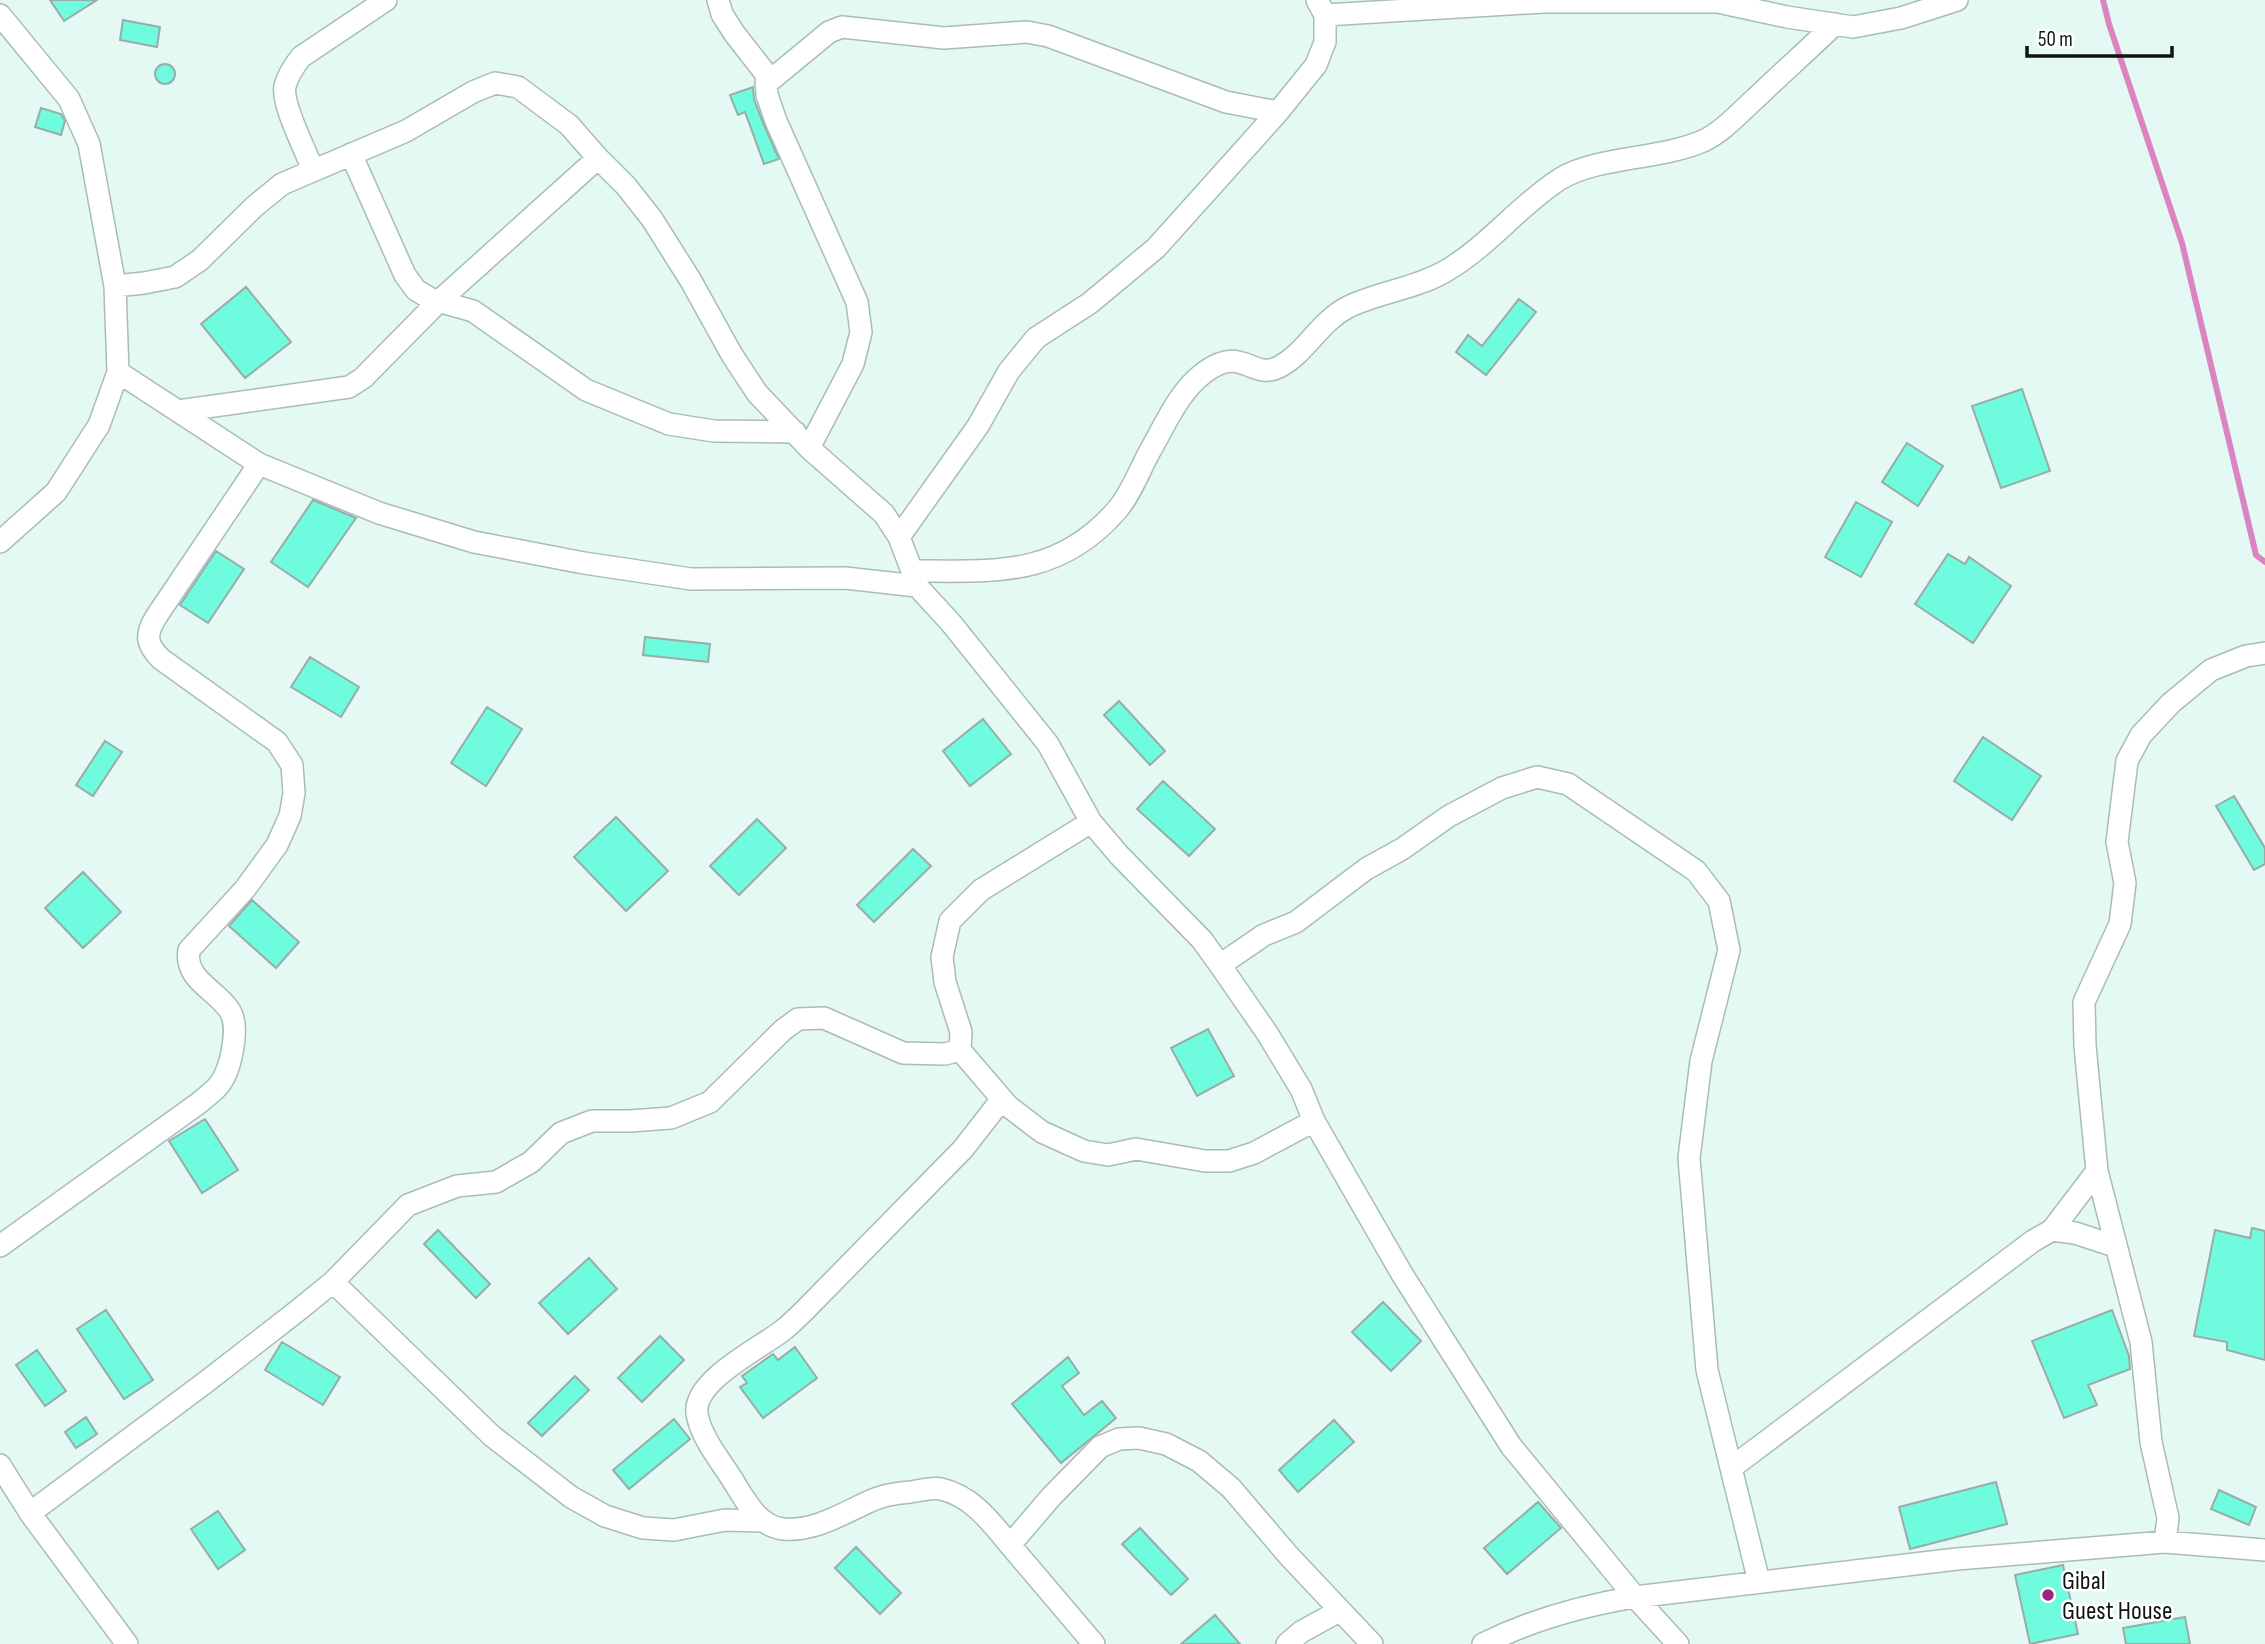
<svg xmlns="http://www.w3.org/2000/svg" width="2265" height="1644" font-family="'Sofia Sans Condensed',sans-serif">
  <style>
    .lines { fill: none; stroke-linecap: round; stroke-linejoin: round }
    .stream { stroke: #da84c2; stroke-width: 6 }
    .building { fill: #6efbde; stroke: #9aaca7; stroke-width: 2 }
    .minor-casing { stroke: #a9bcb7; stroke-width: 24 }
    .minor { stroke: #fff; stroke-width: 21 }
    .poi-dot { fill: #992581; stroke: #fff; stroke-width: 2.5 }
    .labels { text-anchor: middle; stroke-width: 5; stroke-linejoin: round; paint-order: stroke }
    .poi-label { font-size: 26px; fill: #0d1412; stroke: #fff; text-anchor: start }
  </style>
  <rect width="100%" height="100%" fill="#e5f9f4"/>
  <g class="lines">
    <path class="stream" d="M2103 0 2109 24 2182 243 2256 555 2265 562"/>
  </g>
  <path class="building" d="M50 0H97L64 21Z
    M123 20 160 27 157 47 120 40Z
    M155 74a10 10 0 1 1 20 0a10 10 0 1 1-20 0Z
    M753 87 754 99 764 125 779 159 764 164 745 112 738 115 730 95Z
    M41 108 61 114 65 121 61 135 35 127Z
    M246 287 291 342 245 378 201 324Z
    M1519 299 1536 312 1486 375 1456 352 1468 335 1482 346Z
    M2022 389 2050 471 2001 488 1972 406Z
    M1907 443 1943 466 1918 506 1882 482Z
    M313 500 356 518 308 587 271 562Z
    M1856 502 1892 522 1861 577 1825 557Z
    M216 551 244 569 208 623 180 605Z
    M1948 554 1965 564 1969 557 2011 586 1973 643 1915 604Z
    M645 637 710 644 708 662 643 655Z
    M310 657 359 687 341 717 291 687Z
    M1119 701 1165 751 1150 765 1104 715Z
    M487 707 522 729 486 786 451 763Z
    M983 719 1011 754 970 786 943 751Z
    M1983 737 2041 776 2012 820 1954 781Z
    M105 741 122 752 93 796 76 785Z
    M1163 781 1215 829 1189 856 1137 809Z
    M2234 796 2265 848V864L2254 870 2216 806Z
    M616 817 668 871 626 911 574 857Z
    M757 819 786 848 739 895 710 866Z
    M913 849 931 866 874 922 857 905Z
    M83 872 121 912 83 948 45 908Z
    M252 900 299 942 276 968 229 926Z
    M1208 1029 1234 1076 1197 1096 1171 1048Z
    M205 1119 238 1170 202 1193 169 1141Z
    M2252 1228 2265 1231V1360L2227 1350V1342L2194 1336 2215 1230 2250 1238Z
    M438 1230 490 1284 476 1298 424 1244Z
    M589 1258 617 1289 568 1334 539 1303Z
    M1383 1302 1421 1341 1391 1371 1352 1332Z
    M106 1310 153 1380 124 1399 77 1329Z
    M2112 1310 2129 1356 2130 1369 2088 1385 2097 1405 2064 1418 2032 1341Z
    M660 1336 684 1360 642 1402 618 1378Z
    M282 1342 340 1377 323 1405 265 1370Z
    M795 1347 817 1378 763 1418 740 1387 747 1383 742 1376 773 1354 778 1360Z
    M37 1350 66 1391 45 1406 16 1365Z
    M1068 1357 1079 1373 1062 1386 1084 1415 1102 1401 1116 1418 1061 1463 1012 1404Z
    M575 1376 589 1390 542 1436 528 1423Z
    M86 1417 97 1434 76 1448 65 1432Z
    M674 1419 690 1439 629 1489 613 1470Z
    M1334 1420 1354 1442 1298 1492 1279 1470Z
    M1996 1482 2007 1524 1910 1549 1899 1507Z
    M2219 1490 2256 1507 2249 1525 2211 1509Z
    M1538 1502 1561 1528 1507 1574 1484 1548Z
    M218 1511 245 1550 218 1569 191 1529Z
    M1140 1528 1188 1579 1171 1595 1122 1544Z
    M856 1547 901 1593 880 1614 835 1568Z
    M2063 1565 2078 1634 2030 1644 2015 1575Z
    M1215 1615 1240 1644H1181Z
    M2185 1617 2190 1644H2126L2123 1628Z"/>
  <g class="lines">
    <defs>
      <path id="minor" d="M718 0 722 14 734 33 766 74 767 95 776 121 857 302 861 332 853 364 809 448
        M1317 0 1325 15 1544 2H1718L1787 17 1853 27 1901 18 1957 0
        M0 15 69 99 89 144 115 286 118 372 99 425 56 492 0 542
        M766 84 829 32 842 27 944 38 1027 32 1048 36 1226 102 1278 112
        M351 154 405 275 416 290 431 299 473 311 586 390 637 411 669 424 714 431 795 432
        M313 170C306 151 281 104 285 86 288 75 294 66 301 57L386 0
        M115 286 144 283 175 277 200 260 255 206 282 184 406 131 473 92 495 83 518 87 569 125 598 158 626 186 652 219 691 281 732 355 757 393 809 448 884 514 899 537 917 584
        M118 372 259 464 379 513 474 542 584 563 691 579 845 578 917 586 951 623 1048 744 1091 822 1119 855 1202 940 1220 965 1267 1033 1301 1089 1314 1121 1402 1274 1511 1446 1635 1597 1678 1644
        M178 411 349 387 363 378 438 302 598 158
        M899 537 978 426 1009 371 1036 338 1090 303 1156 248 1278 112 1316 65 1325 42V15
        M913 571C994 571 1058 578 1117 510 1131 494 1140 469 1150 451 1166 423 1179 391 1205 372 1243 344 1252 381 1279 367 1306 353 1319 322 1348 307 1379 292 1414 289 1444 272 1488 247 1518 206 1560 179 1598 156 1659 160 1703 141 1723 132 1740 112 1756 98 1782 73 1809 49 1835 24
        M1220 965 1264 935 1296 922 1366 869 1402 849 1449 816 1502 788 1537 777 1568 784 1696 871 1719 901 1729 950 1701 1061 1689 1158 1707 1370 1759 1582
        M960 1050 1008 1106 1042 1132 1084 1151 1108 1155 1136 1149 1205 1161H1229L1254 1153 1314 1121
        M1002 1099 963 1149 805 1310C798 1317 790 1325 782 1331 760 1348 693 1381 697 1413 700 1436 720 1460 732 1479 744 1498 757 1526 783 1529 813 1532 842 1514 868 1502 880 1496 896 1493 910 1492 919 1491 932 1487 941 1489 972 1496 991 1522 1010 1545L1051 1497 1100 1447 1119 1439 1139 1438 1166 1444 1199 1461 1231 1488 1289 1556 1372 1644
        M2052 1230 2075 1233 2115 1246
        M0 1246 199 1103C206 1097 214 1091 219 1085 231 1070 240 1027 230 1011 216 989 184 980 189 950L245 889 277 845 290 816 294 793 292 765 277 742 161 659C146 644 145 635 156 617L259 464
        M333 1282 492 1436 571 1497 605 1516 643 1528 674 1530 725 1520 762 1521
        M0 1465 30 1513 127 1644
        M1731 1468 2033 1241 2052 1230 2097 1171
        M30 1513 206 1382 296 1312 333 1282 408 1205 457 1186 496 1182 531 1162 561 1133 592 1121H630L671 1118 710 1102 783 1030 798 1019 824 1018 903 1053 945 1054 960 1050 961 1032 945 982 942 957 950 921 981 890 1091 822
        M2165 1542 2168 1518 2151 1442 2141 1342 2097 1171 2085 1046 2084 1002 2120 924 2125 883 2117 842 2127 761 2141 735 2171 703 2211 670 2246 656 2265 653
        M1010 1545 1094 1644
        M1287 1644 1301 1632 1339 1611
        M1483 1644C1531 1620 1581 1606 1635 1597L1957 1559 2165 1542 2265 1550"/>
    </defs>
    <use href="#minor" class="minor-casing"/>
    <use href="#minor" class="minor"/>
  </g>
  <circle class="poi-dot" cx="2048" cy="1595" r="7"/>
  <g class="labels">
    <g class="poi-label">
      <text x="2062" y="1589">Gibal<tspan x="2062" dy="30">Guest House</tspan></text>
    </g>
  </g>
  <path d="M2027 46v10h145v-10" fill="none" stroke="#0d1412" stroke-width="3.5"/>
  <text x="2038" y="46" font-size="21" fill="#0d1412" stroke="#ffffff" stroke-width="5" paint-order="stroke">50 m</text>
</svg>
